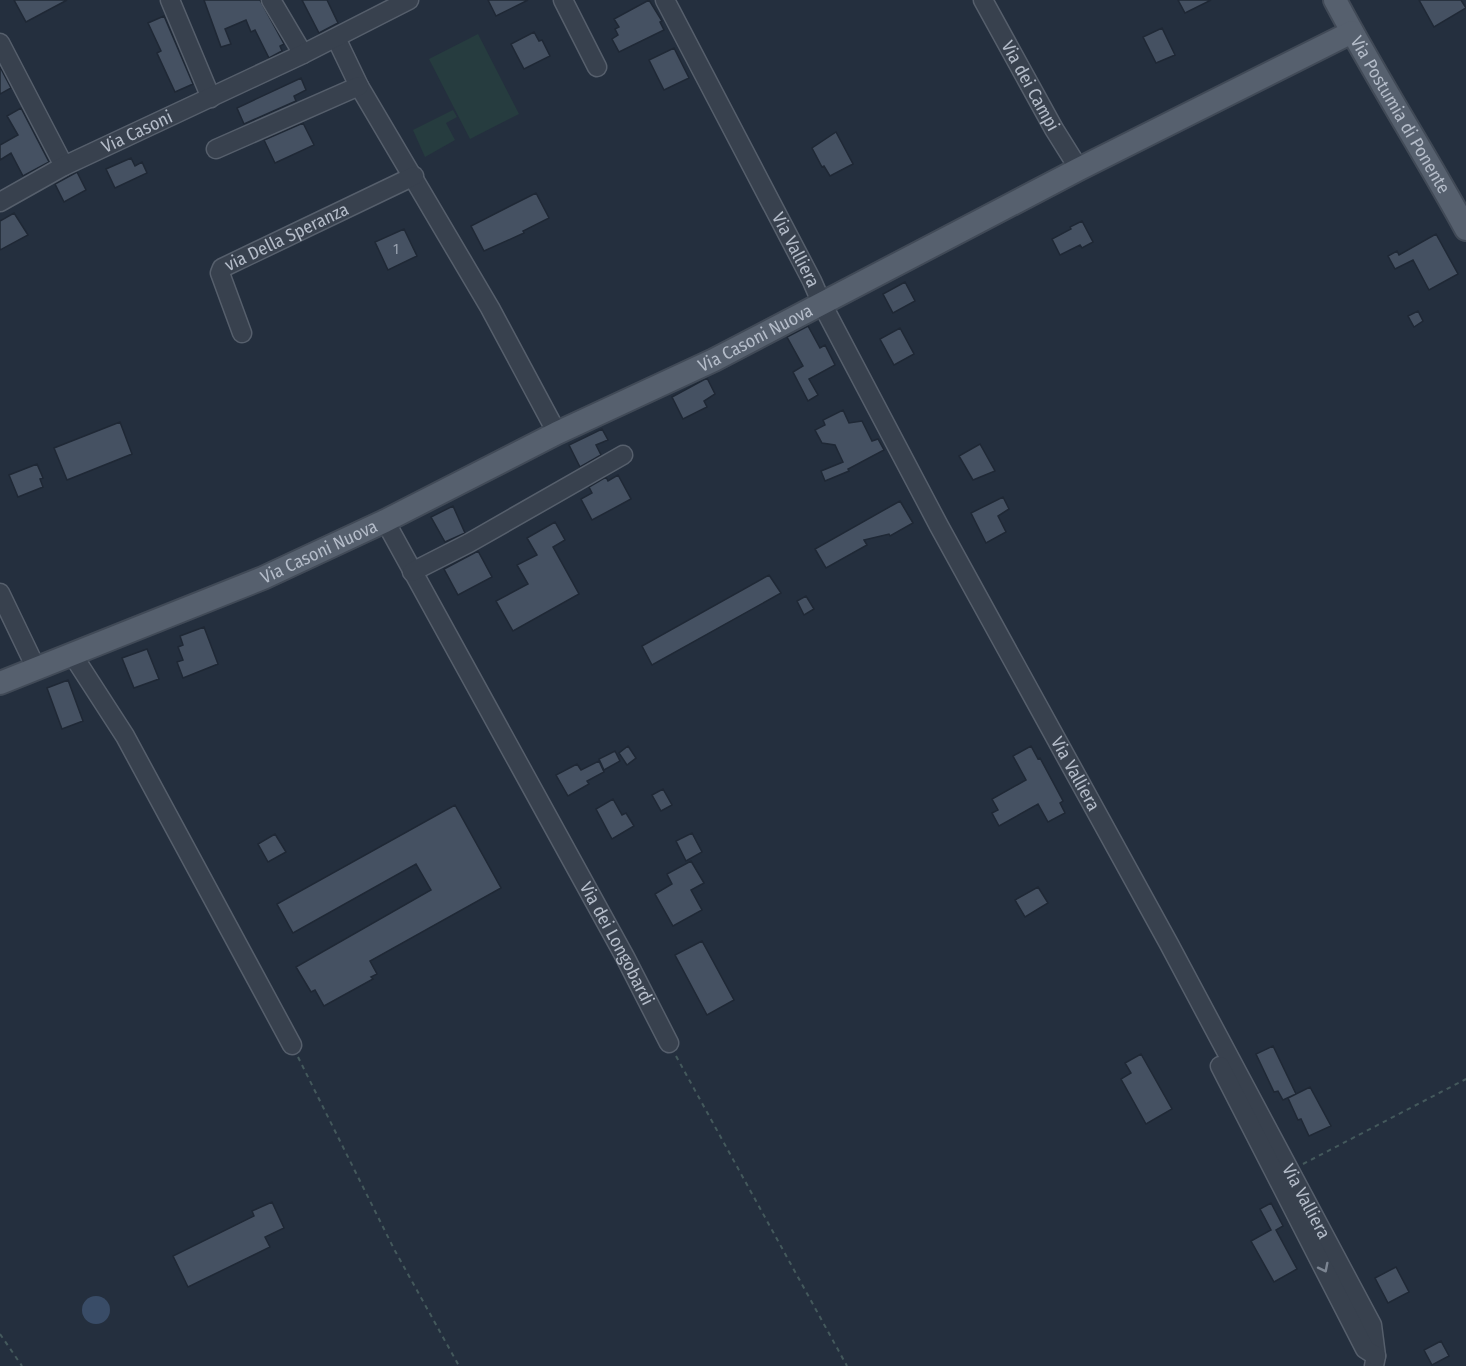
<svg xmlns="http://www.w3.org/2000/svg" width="1466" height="1366" font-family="'Fira Sans Condensed',sans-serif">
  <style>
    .green { fill: #263c3f }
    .water { fill: #394c67 }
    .building { fill: #455162; stroke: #1f2835; stroke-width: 1.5 }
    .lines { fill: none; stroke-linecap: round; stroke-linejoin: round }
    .minor-casing { stroke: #565f6c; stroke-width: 21 }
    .major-casing { stroke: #414a57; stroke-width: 26 }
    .path { stroke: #44595c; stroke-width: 2; stroke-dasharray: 4.5 4.5; stroke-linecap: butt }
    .minor { stroke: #38414e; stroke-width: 18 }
    .major { stroke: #56606e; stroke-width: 22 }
    .oneway { stroke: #7c8592 }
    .labels { text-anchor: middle; stroke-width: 4.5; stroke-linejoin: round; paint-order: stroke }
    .number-label { font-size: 15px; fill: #98a1af }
    .street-label { font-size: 18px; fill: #b4bcc9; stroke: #1d2633 }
  </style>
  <rect width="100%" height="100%" fill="#242f3e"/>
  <path class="green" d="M478 34 519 114 470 139 429 59Z
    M453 110 457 117 446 123 455 140 425 157 413 130Z"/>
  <path class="water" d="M82 1310a14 14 0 1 1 28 0a14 14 0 1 1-28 0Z"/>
  <path class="building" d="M14 0H67L26 22Z
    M204 0H260L284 44 280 46 282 51 269 58 255 30 251 32 246 20 225 29 231 44 221 47Z
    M302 0H327L338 23 319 33Z
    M488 0H528L496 16Z
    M649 0 662 21 660 22 664 30 619 52 612 39 618 35 615 29 619 27 614 19Z
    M1178 0H1211L1185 13Z
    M1419 0H1461L1466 8 1434 27Z
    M164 16 193 84 175 92 157 53 161 51 148 23Z
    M1162 28 1175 55 1156 63 1143 37Z
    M534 32 539 41 542 40 550 56 524 69 511 44Z
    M674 48 689 78 664 90 649 60Z
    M0 67 11 88 0 94Z
    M301 78 306 90 294 96 296 101 244 124 237 108Z
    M21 108 49 162 23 176 11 153 0 160V145L18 135 7 116Z
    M303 123 314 145 275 163 264 140Z
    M836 132 853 164 830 176 824 166 822 167 812 148Z
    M131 158 135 166 142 162 147 173 115 188 106 169Z
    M77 172 86 190 64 202 55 184Z
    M536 193 549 218 523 231 524 233 484 251 471 226Z
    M14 213 28 235 0 250V221Z
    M1082 221 1093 242 1082 248 1080 245 1060 255 1052 239 1071 229 1070 227Z
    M404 229 417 256 388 270 375 242Z
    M1436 234 1458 274 1429 290 1413 260 1395 269 1388 256 1397 251 1399 255Z
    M905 282 915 301 893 313 883 294Z
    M1418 311 1423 321 1414 327 1408 316Z
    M808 326 820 348 825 345 835 365 809 379 818 395 808 401 793 372 803 366 787 337Z
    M900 328 914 354 894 365 880 339Z
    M707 378 715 394 704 401 707 407 683 419 672 397Z
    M843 410 849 423 862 421 872 441 878 439 884 450 848 469 849 471 825 481 821 471 843 462 835 445 822 443 815 430 825 425 823 420Z
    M120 422 132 454 67 480 54 448Z
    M602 429 608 440 596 445 601 455 580 467 569 445Z
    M980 444 995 471 973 480 959 456Z
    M37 464 43 478 40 479 43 487 18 497 9 475Z
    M618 475 631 499 592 520 581 499 592 493 589 487 606 477 608 481Z
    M1003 497 1009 509 998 516 1006 532 986 543 971 513Z
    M900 501 913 523 890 536 889 534 864 540 867 545 826 568 815 549Z
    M453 506 465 533 445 542 431 517Z
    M555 522 565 540 553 547 579 594 513 631 496 601 528 584 517 565 537 555 527 538Z
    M478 551 492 577 458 595 444 569Z
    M769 575 781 593 652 665 642 646Z
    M806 596 814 609 804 615 797 601Z
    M204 627 218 664 183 678 177 662 183 660 178 647 183 645 180 636Z
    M147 649 159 679 134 688 122 658Z
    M68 680 83 721 62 729 47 688Z
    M628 746 636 758 627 765 619 753Z
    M1031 746 1038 759 1040 758 1063 801 1060 803 1065 813 1048 822 1038 804 999 826 992 813 998 810 992 799 1026 780 1013 756Z
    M615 751 620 761 604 770 599 759Z
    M599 761 604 772 587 781 589 784 568 796 556 775 577 764 581 770Z
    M663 789 672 805 661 811 652 795Z
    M613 799 622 815 626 813 634 826 612 839 596 809Z
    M455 805 501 888 370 961 377 974 371 977 373 979 324 1006 315 990 311 992 296 967 431 890 416 864 293 933 277 904Z
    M692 833 702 852 686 861 676 841Z
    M275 834 286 852 268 862 258 844Z
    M691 861 704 883 691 890 702 910 673 926 655 894 672 884 667 874Z
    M1038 887 1048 903 1025 917 1015 900Z
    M702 941 734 1000 707 1015 675 955Z
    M1273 1046 1296 1094 1283 1100 1278 1091 1274 1092 1256 1054Z
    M1141 1054 1172 1109 1146 1124 1121 1079 1131 1073 1125 1063Z
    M1310 1087 1331 1126 1309 1136 1301 1119 1298 1120 1288 1098Z
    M272 1202 284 1228 265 1237 270 1247 188 1287 173 1256 254 1216 252 1211Z
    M1271 1203 1283 1226 1276 1230 1297 1269 1274 1282 1251 1241 1271 1230 1260 1209Z
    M1396 1267 1409 1292 1388 1303 1375 1278Z
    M1441 1341 1449 1356 1432 1365 1424 1350Z"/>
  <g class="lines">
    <defs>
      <g id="minor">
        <path d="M170 0 211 98"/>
        <path d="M271 0 303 54"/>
        <path d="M563 0 597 67"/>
        <path id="s1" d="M665 0 812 281 822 304 939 526 1169 944 1372 1325 1376 1356 1374 1366"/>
        <path id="s2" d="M983 0 1054 129 1079 169"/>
        <path d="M336 38 359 86 490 308 557 433"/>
        <path d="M0 43 64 166"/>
        <path d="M216 149 359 86"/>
        <path id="s3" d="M0 202 64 166 303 54 409 0"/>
        <path id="s4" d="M242 333 220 273 222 268 414 176"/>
        <path id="s5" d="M385 521 625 957 669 1043"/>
        <path d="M412 572 469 543 623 455"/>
        <path d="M0 593 36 668"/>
        <path d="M72 654 125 736 292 1045"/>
        <path d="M1220 1066 1365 1349 1376 1356"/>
      </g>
      <g id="major">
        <path id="s6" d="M1335 0C1376 78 1424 152 1466 229"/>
        <path id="s7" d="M0 683 263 578 385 521 557 433 714 360 1079 169 1352 32"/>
      </g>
    </defs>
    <use href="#minor" class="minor-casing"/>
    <use href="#major" class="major-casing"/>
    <path class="path" d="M676 1056 847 1366
      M298 1057 394 1249 459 1366
      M1303 1164 1466 1079
      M0 1334 22 1366"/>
    <use href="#minor" class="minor"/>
    <use href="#major" class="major"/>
  </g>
  <defs><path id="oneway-chevron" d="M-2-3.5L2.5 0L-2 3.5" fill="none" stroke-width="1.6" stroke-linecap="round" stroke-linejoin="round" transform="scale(1.5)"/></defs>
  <use class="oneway" href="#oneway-chevron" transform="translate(1324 1268) rotate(63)"/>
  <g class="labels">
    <g class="number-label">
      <text x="396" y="254">1</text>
    </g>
    <g class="street-label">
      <text dy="6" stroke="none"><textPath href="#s2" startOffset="98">Via dei Campi</textPath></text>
      <text dy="6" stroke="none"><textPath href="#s6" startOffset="132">Via Postumia di Ponente</textPath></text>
      <text dy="6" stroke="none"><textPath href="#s3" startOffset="154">Via Casoni</textPath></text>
      <text dy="6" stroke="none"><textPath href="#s4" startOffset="141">via Della Speranza</textPath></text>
      <text dy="6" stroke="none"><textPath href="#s1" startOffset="282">Via Valliera</textPath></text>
      <text dy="6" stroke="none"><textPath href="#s7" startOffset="831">Via Casoni Nuova</textPath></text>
      <text dy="6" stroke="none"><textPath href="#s7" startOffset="345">Via Casoni Nuova</textPath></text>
      <text dy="6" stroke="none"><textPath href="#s1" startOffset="876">Via Valliera</textPath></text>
      <text dy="6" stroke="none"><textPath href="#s5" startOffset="482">Via dei Longobardi</textPath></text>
      <text dy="6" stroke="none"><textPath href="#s1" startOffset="1362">Via Valliera</textPath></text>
    </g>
  </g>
</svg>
